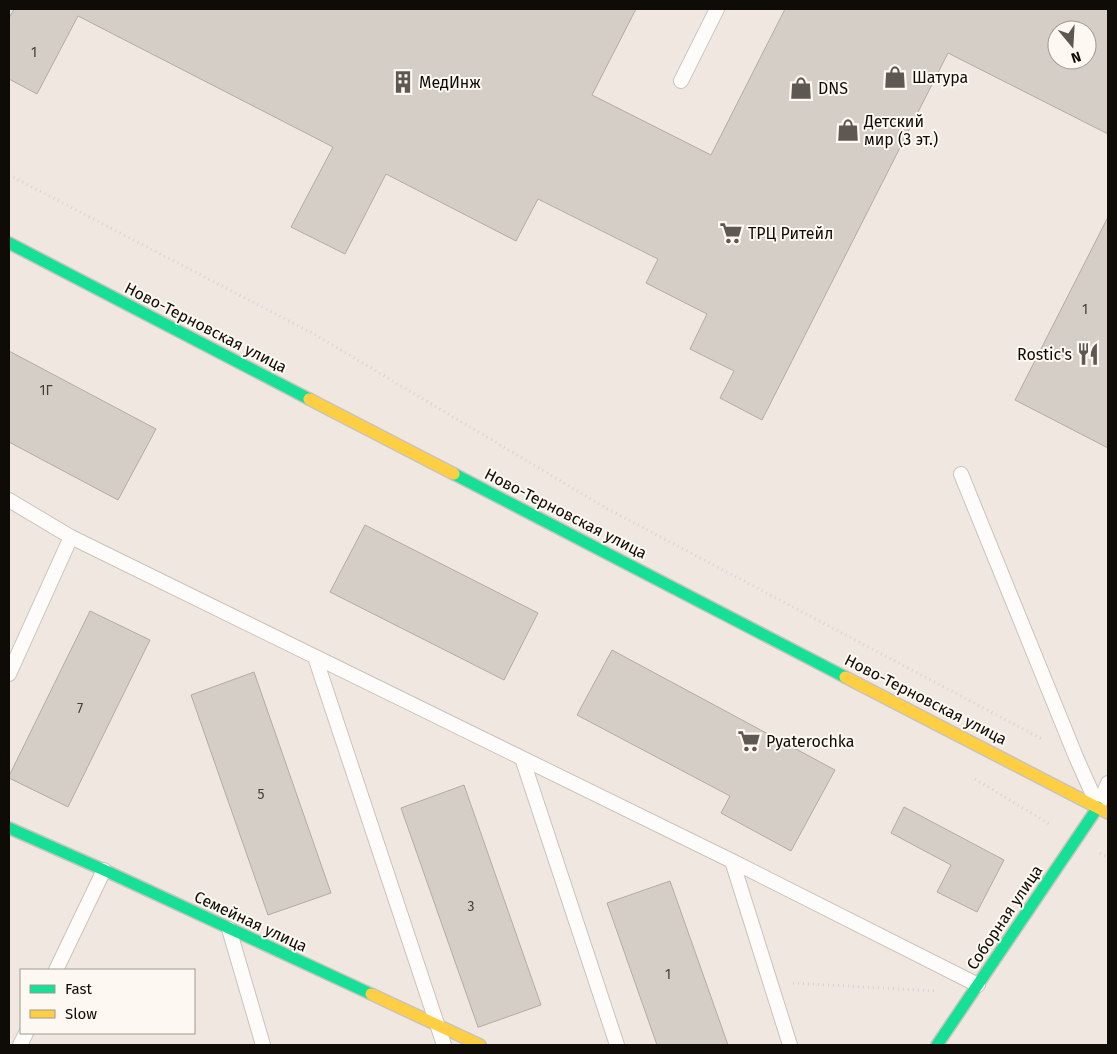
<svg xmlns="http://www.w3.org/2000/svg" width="1117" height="1054" font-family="'Fira Sans',sans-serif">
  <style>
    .building { fill: #d4cec7; stroke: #b2aca5; fill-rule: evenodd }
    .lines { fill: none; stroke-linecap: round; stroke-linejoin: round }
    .lane-casing { stroke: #c9c3bc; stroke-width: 16 }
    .fast-casing { stroke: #c9c3bc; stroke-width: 14 }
    .slow-casing { stroke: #c9c3bc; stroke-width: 14 }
    .path { stroke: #d5d3d1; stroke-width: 3; stroke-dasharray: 1 4; stroke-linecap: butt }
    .lane { stroke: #fdfcfa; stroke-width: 14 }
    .fast { stroke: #16e098; stroke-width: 11 }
    .slow { stroke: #ffcf43; stroke-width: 11 }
    .labels { text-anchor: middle; stroke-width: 4; stroke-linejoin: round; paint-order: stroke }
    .number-label { font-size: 14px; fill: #423e38 }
    .poi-label { font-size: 16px; fill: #0f0b06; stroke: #fdf8f1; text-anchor: start }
    .street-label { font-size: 16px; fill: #0f0b06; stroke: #fdf8f1 }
  </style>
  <rect width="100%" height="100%" fill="#f0e8e0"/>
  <path class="building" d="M14 9H636L592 95 711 155 785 9H1108V134L948 53 762 420 720 398 734 371 690 349 707 314 646 283 658 259 538 199 516 241 386 174 345 254 291 227 333 147 78 16 37 94 9 79V18ZM1057 30H1087V60H1057Z
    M1108 217V448L1015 400Z
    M9 351 156 429 118 500 9 442Z
    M365 525 538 613 504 680 330 592Z
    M90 611 150 640 68 807 9 778V776Z
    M612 650 835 770 791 851 721 813 730 796 577 715Z
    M254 672 331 893 268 915 191 695Z
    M464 785 541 1005 479 1027H478L401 808Z
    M904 807 1004 860 977 912 937 892 951 865 891 833Z
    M670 881 728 1045H657L607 903Z"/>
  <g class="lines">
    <defs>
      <path id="lane" d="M681 81 717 9
        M961 474 1076 757 1097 804
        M9 500 71 537 732 861 978 985
        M315 657 444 1045
        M9 674 71 537
        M522 758 617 1045
        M1098 807 1108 783
        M732 861 790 1045
        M229 929 263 1045
        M56 970 104 870
        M20 1045 26 1033"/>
      <path id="fast" d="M9 243 309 399
        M454 474 845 677
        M9 828 104 870 371 994
        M937 1045 1098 807"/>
      <path id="slow" d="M309 399 454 474
        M845 677 1108 813
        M371 994 480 1045"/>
    </defs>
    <use href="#lane" class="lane-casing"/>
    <use href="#fast" class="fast-casing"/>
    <use href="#slow" class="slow-casing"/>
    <path class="path" d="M9 175 314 334 606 508 1044 740
      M975 779 1051 825
      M1100 853 1108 857
      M793 983 937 991"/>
    <use href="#lane" class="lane"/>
    <use href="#fast" class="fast"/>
    <use href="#slow" class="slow"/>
  </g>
  <defs>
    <symbol id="shop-bare" viewBox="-9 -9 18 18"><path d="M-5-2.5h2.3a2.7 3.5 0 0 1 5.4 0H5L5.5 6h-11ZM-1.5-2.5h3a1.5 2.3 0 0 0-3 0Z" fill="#5e5852" stroke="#fdf8f1" stroke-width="2.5" paint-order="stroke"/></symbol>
    <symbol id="building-bare" viewBox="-9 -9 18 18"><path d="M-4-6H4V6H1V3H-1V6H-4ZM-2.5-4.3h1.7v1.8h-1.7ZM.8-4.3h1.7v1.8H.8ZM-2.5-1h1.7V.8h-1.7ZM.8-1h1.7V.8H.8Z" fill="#5e5852" stroke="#fdf8f1" stroke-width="2.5" paint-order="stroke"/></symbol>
    <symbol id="supermarket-bare" viewBox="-9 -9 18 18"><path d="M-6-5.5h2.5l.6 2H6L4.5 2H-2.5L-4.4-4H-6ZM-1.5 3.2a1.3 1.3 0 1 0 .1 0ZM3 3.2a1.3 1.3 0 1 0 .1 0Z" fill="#5e5852" stroke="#fdf8f1" stroke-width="2.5" paint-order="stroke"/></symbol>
    <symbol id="restaurant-bare" viewBox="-9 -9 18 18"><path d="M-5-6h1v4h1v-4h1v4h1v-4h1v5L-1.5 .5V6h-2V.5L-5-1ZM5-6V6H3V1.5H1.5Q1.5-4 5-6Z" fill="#5e5852" stroke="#fdf8f1" stroke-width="2.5" paint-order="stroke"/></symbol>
  </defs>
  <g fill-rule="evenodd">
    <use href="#shop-bare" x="879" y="61" width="32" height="32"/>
    <use href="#building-bare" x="387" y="66" width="32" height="32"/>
    <use href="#shop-bare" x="785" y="72" width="32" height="32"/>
    <use href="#shop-bare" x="832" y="114" width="32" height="32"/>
    <use href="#supermarket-bare" x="715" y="217" width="32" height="32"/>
    <use href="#restaurant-bare" x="1072" y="338" width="32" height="32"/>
    <use href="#supermarket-bare" x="733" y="725" width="32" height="32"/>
  </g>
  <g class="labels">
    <g class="number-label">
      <text x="34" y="57">1</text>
      <text x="1085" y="314">1</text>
      <text x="46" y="395">1Г</text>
      <text x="80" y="713">7</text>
      <text x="261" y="799">5</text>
      <text x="471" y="911">3</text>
      <text x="668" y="979">1</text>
    </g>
    <g class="poi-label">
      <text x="912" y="83">Шатура</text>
      <text x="419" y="88">МедИнж</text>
      <text x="818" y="94">DNS</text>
      <text x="864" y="127">Детский<tspan x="864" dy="18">мир (3 эт.)</tspan></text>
      <text x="748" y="239">ТРЦ Ритейл</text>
      <text x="1072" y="360" text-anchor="end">Rostic's</text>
      <text x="766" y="747">Pyaterochka</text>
    </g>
    <g class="street-label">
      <text transform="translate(206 327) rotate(27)" y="6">Ново-Терновская улица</text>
      <text transform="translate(566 513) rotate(27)" y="6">Ново-Терновская улица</text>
      <text transform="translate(926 699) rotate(27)" y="6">Ново-Терновская улица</text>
      <text transform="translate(1004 917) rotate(-56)" y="6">Соборная улица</text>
      <text transform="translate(251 921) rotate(25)" y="6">Семейная улица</text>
    </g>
  </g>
  <rect width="1117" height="1054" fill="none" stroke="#0f0b06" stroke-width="20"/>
  <rect x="20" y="969" width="175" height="65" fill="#fdf8f1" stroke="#9e9993"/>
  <rect x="30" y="985" width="25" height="8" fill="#16e098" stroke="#9e9993"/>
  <text x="65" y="994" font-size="15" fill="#0f0b06">Fast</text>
  <rect x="30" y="1010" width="25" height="8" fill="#ffcf43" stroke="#9e9993"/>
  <text x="65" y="1019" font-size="15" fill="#0f0b06">Slow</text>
  <g transform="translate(1072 45) rotate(162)"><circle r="24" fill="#fdf8f1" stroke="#9e9993"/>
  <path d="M0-4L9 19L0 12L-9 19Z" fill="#5e5852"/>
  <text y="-8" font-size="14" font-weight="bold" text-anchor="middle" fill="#0f0b06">N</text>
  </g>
</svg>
